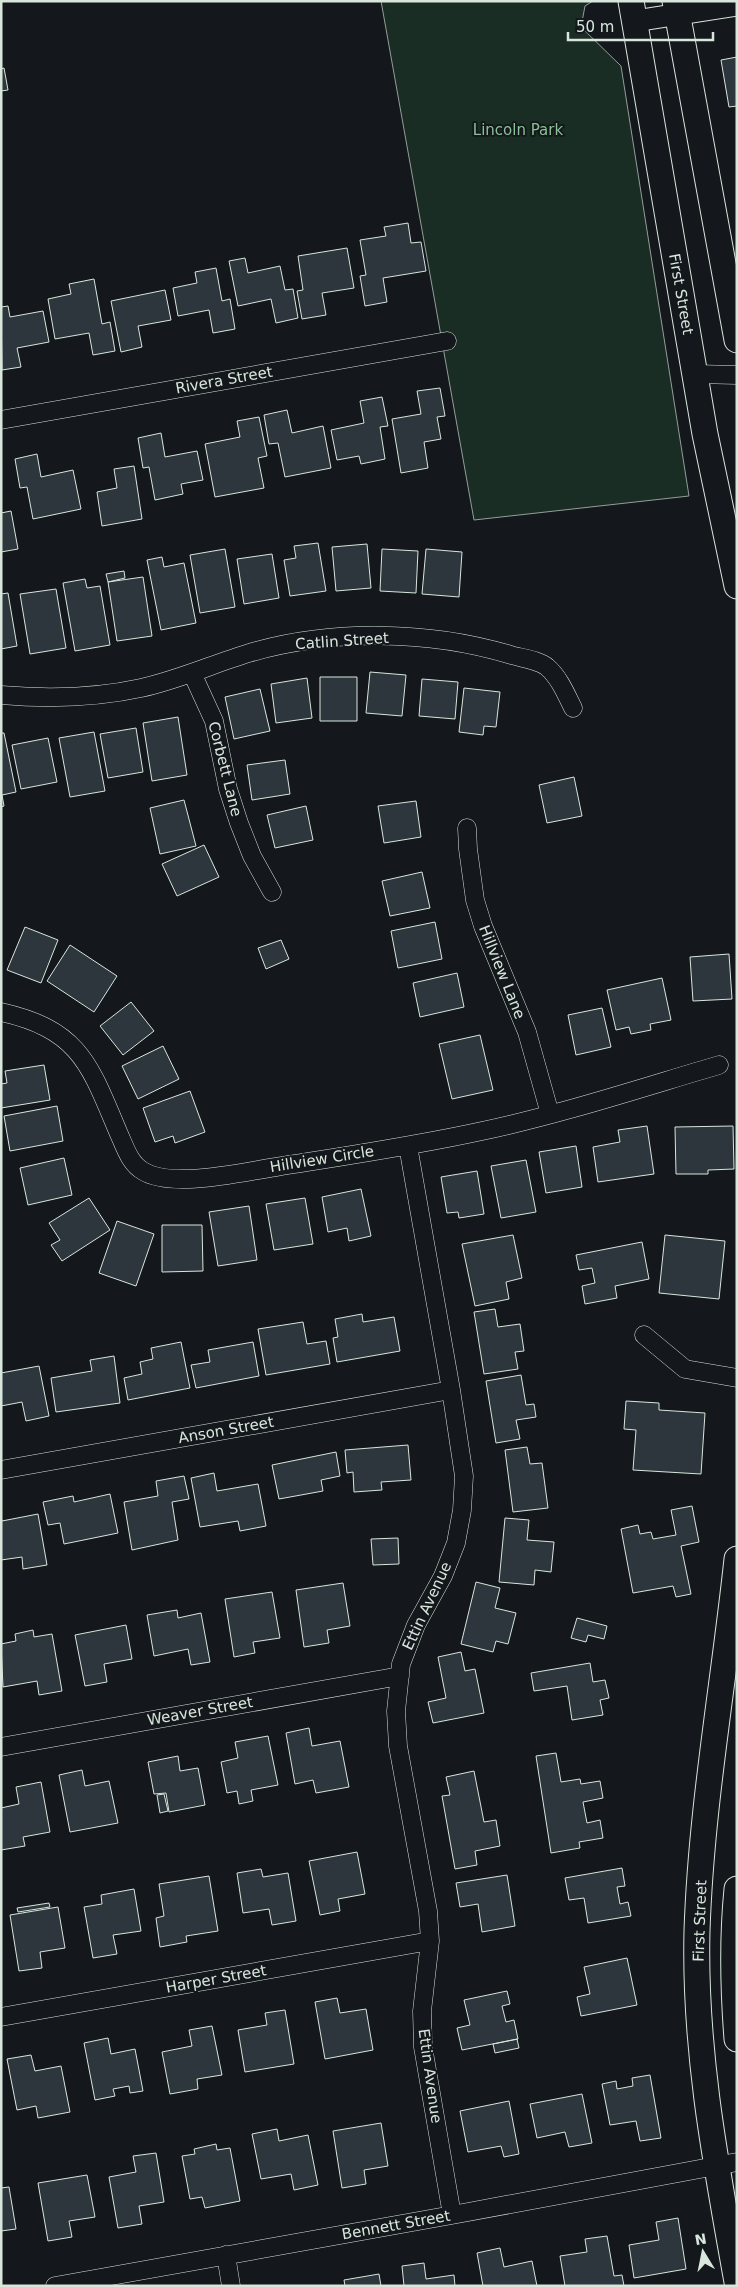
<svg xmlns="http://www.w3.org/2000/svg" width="738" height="2287" font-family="'DejaVu Sans',sans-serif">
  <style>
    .green { fill: #1a2d24; stroke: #939e99 }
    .building { fill: #2c363c; stroke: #d8e6dc }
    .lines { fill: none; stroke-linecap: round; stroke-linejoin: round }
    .minor-casing { stroke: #d8e6dc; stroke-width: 19 }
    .tertiary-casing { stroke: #d8e6dc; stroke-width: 23 }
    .secondary-casing { stroke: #d8e6dc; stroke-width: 27 }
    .minor { stroke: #14181c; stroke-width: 18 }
    .tertiary { stroke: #14181c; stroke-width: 21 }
    .secondary { stroke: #14181c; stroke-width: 25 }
    .labels { text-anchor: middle; stroke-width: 4; stroke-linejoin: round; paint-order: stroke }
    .park-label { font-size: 15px; fill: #8ac095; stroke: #14181c }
    .street-label { font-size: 15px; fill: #d8e6dc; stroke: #14181c }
  </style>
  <rect width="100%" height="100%" fill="#14181c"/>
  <path class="green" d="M381 1H593L585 6 581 27 621 66 689 496 474 520Z"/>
  <path class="building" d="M737 57V106L729 107 721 60Z
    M4 68 8 90 1 91V69Z
    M408 223 411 243 421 242 426 271 383 278 387 302 365 306 360 276 366 275 360 240 386 236 384 227Z
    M347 248 354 288 322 293 326 315 302 319 297 291 303 290 298 256Z
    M245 258 248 273 280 266 285 290 293 289 298 318 276 323 271 299 238 306 229 261Z
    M216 268 222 301 230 299 235 329 213 333 209 310 178 316 173 288 197 283 195 272Z
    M94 279 102 324 110 322 115 351 93 355 89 333 55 339 48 299 71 294 69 284Z
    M165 290 171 320 138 326 142 347 121 352 111 301Z
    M8 306 10 317 43 311 49 342 17 348 21 367 2 370 1 307Z
    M440 388 445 416 437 417 441 439 424 442 428 468 401 473 392 419 421 414 417 391Z
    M382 397 388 426 380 427 385 459 361 464 359 456 337 460 331 430 364 423 360 401Z
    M287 410 292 433 323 426 331 468 285 477 278 443 269 444 264 415Z
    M259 417 267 456 258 458 264 488 215 497 205 444 240 437 237 421Z
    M161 433 165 457 197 451 203 480 181 484 183 494 155 500 149 467 143 468 138 438Z
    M37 454 41 477 73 470 81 509 33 519 27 487 20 488 15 459Z
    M134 466 142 519 102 526 97 492 117 488 114 469Z
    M11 511 18 549 1 552V513Z
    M318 543 326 591 290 596 284 560 296 558 294 546Z
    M367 544 371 588 336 591 332 547Z
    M225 549 235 607 200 613 190 555Z
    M382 549 418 551 416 593 380 591Z
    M426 549 462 552 459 597 422 594Z
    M272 554 279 598 244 604 237 559Z
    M162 557 164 567 184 563 196 623 161 630 147 560Z
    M124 571 125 578 108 582 106 574Z
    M143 577 152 636 117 641 108 582Z
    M85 579 87 588 100 586 110 645 75 651 63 583Z
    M56 589 66 648 30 654 20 594Z
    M8 593 17 646 1 649V594Z
    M370 672 406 675 402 716 366 713Z
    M320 677H357V721H320Z
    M307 678 312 718 276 723 271 684Z
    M422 679 458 682 455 719 419 716Z
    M464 688 500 692 496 727 484 726 483 735 459 732Z
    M260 689 270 731 234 739 225 697Z
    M178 717 187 775 152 781 143 723Z
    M136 728 143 772 108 778 100 734Z
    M94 732 105 791 70 797 59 738Z
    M1 733H4L16 792 2 795 4 806 1 807Z
    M48 738 57 782 21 789 12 745Z
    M285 760 290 794 252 800 247 765Z
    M574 777 582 816 547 823 539 785Z
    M184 800 196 846 160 854 150 808Z
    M416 801 421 837 384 843 378 806Z
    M306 806 313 840 275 848 267 815Z
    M204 845 219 877 177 896 162 864Z
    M422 872 430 908 390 916 382 881Z
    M435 922 442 959 398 968 391 931Z
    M25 927 58 940 41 983 7 970Z
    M281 940 289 959 266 969 258 948Z
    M70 945 117 976 94 1012 47 981Z
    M729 954 732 999 693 1001 690 957Z
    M457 973 464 1007 420 1017 413 983Z
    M662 978 671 1020 650 1024 651 1030 631 1034 629 1027 616 1030 607 990Z
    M131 1002 154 1031 123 1055 100 1026Z
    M602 1008 611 1047 576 1055 568 1015Z
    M480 1035 493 1090 452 1099 439 1044Z
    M163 1046 179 1079 138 1099 122 1066Z
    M44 1065 50 1100 1 1108V1084L7 1083 5 1071Z
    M190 1091 205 1132 175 1143 173 1136 155 1142 143 1108Z
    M57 1106 63 1141 10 1151 4 1116Z
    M647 1126 654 1174 598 1182 593 1147 620 1142 618 1130Z
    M733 1126 734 1169 708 1170V1174H676L675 1127Z
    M576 1146 582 1187 546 1193 539 1152Z
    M64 1158 72 1195 28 1205 20 1168Z
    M526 1160 536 1212 501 1218 491 1166Z
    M477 1171 484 1214 459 1218 458 1212 447 1213 441 1177Z
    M361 1189 371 1236 349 1241 347 1228 328 1232 322 1197Z
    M89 1198 110 1230 62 1261 51 1245 60 1240 49 1223Z
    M305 1198 313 1244 274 1250 266 1204Z
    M249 1206 257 1260 218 1266 209 1212Z
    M117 1221 154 1234 136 1286 99 1273Z
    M162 1225H202L203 1271 162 1272Z
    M513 1235 522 1278 506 1282 509 1299 475 1306 462 1244Z
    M665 1235 725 1241 719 1299 659 1293Z
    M642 1242 649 1279 615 1286 617 1298 585 1304 582 1286 595 1283 592 1268 579 1270 576 1255Z
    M495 1309 498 1327 520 1324 524 1351 515 1352 518 1369 484 1374 474 1312Z
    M362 1314 363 1322 394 1317 400 1351 337 1362 333 1338 338 1337 335 1319Z
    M303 1322 307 1344 326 1341 330 1364 266 1375 258 1329Z
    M181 1342 190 1388 128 1400 124 1378 142 1374 140 1362 153 1359 151 1348Z
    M253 1342 259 1376 196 1388 191 1365 210 1362 208 1350Z
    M114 1356 120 1403 56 1412 51 1378 92 1371 90 1360Z
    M39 1366 49 1416 26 1421 22 1402 1 1406V1373Z
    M521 1375 526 1405 534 1404 536 1417 516 1420 520 1439 496 1443 486 1381Z
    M626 1401 659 1403V1410L705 1413 701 1474 633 1470 636 1430 624 1429Z
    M408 1445 411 1480 381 1482 382 1490 354 1492 353 1472 347 1473 345 1450Z
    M527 1447 530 1464 542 1463 548 1508 513 1512 505 1450Z
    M336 1452 340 1476 321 1480 323 1491 279 1499 272 1465Z
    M214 1473 217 1491 258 1484 266 1526 240 1531 238 1521 200 1527 191 1478Z
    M184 1476 189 1499 172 1502 178 1540 132 1550 124 1502 158 1496 156 1481Z
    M110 1494 118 1533 64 1544 60 1523 48 1525 43 1502 73 1496 74 1502Z
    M692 1506 699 1542 681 1546 691 1594 676 1597 673 1586 633 1593 621 1529 638 1525 640 1534 651 1532 653 1539 676 1535 671 1510Z
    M38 1514 47 1565 23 1569 22 1557 1 1560V1517L2 1521Z
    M505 1518 529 1520 527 1540 554 1542 551 1572 535 1570 534 1585 499 1582Z
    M398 1538 399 1564 373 1565 371 1539Z
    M476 1582 500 1588 495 1608 516 1613 508 1644 496 1641 493 1652 461 1644Z
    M343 1583 350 1626 327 1630 329 1643 304 1647 296 1590Z
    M272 1592 280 1638 253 1642 255 1653 234 1657 225 1599Z
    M177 1610 178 1618 201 1613 210 1662 191 1665 188 1649 154 1656 147 1615Z
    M577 1618 607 1626 604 1639 588 1635 586 1642 571 1638Z
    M126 1625 132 1659 104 1664 107 1682 85 1686 75 1635Z
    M33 1630 34 1637 52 1634 62 1691 39 1695 37 1681 3 1687 1 1644 16 1641 15 1634Z
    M461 1652 465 1671 475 1669 484 1713 433 1723 428 1702 446 1698 438 1657Z
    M590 1663 593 1682 605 1680 609 1698 600 1700 603 1715 572 1720 567 1686 534 1691 531 1673Z
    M309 1728 312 1746 340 1741 349 1787 316 1793 313 1780 295 1784 286 1733Z
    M268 1736 278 1785 251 1790 253 1801 239 1804 237 1791 227 1793 221 1762 238 1758 235 1742Z
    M556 1753 561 1782 580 1779 581 1784 600 1781 603 1798 583 1802 587 1823 600 1820 603 1838 579 1842 580 1848 551 1853 536 1756Z
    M178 1756 180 1771 198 1768 205 1805 169 1812 166 1793 154 1794 148 1762Z
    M82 1770 85 1786 109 1781 118 1823 70 1832 59 1775Z
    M474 1771 484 1822 496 1820 500 1846 475 1851 477 1865 455 1869 442 1796 450 1795 446 1777Z
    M41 1782 50 1832 23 1837 25 1846 1 1850V1808L19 1804 16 1787Z
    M164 1794 168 1811 160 1813 157 1795Z
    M357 1852 365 1894 338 1899 340 1911 320 1915 309 1861Z
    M622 1868 625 1886 617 1887 620 1904 628 1902 631 1916 588 1923 584 1898 569 1900 565 1878Z
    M261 1869 263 1877 288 1873 296 1921 272 1925 269 1909 243 1913 237 1873Z
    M507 1875 515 1926 482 1932 478 1904 460 1907 456 1883Z
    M209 1876 218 1931 186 1936 187 1942 160 1947 156 1918 164 1916 159 1884Z
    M134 1889 141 1931 113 1935 117 1954 93 1958 84 1907 102 1904 101 1895Z
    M49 1903 50 1907 18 1912 17 1908Z
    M58 1907 65 1948 40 1952 42 1968 19 1971 10 1915Z
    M627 1958 637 2005 581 2016 577 1997 590 1994 584 1967Z
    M507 1991 510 2004 502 2006 506 2022 514 2020 518 2039 462 2050 457 2028 470 2025 464 2000Z
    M337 1998 340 2013 366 2009 373 2050 325 2059 315 2002Z
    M285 2010 294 2064 245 2072 238 2030 267 2025 265 2013Z
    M212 2026 222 2075 197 2079 198 2089 170 2094 162 2052 192 2046 189 2030Z
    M108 2038 111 2054 135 2049 143 2091 130 2093 129 2086 113 2089 115 2096 95 2100 84 2043Z
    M517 2039 519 2048 495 2053 493 2044Z
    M31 2055 35 2071 61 2066 70 2112 38 2118 36 2106 17 2110 7 2059Z
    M650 2075 661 2138 640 2141 636 2121 610 2125 602 2084 616 2081 617 2089 633 2086 632 2078Z
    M582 2094 592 2143 569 2147 565 2132 537 2138 530 2104Z
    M509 2101 519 2154 504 2157 501 2146 468 2152 460 2111Z
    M381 2123 388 2166 364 2170 366 2184 342 2188 333 2131Z
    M277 2129 279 2141 308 2135 318 2185 294 2190 291 2174 261 2179 252 2134Z
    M216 2144 217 2150 230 2148 240 2201 205 2208 202 2197 190 2199 182 2156 195 2154 194 2149Z
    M156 2153 164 2202 139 2206 142 2224 118 2228 109 2177 136 2172 133 2156Z
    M87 2175 95 2217 69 2221 72 2237 48 2241 38 2183Z
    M9 2187 16 2229 1 2231V2188Z
    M678 2218 686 2269 634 2278 629 2245 659 2240 656 2222Z
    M607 2236 614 2276 622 2275 624 2286H565L560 2256 587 2252 585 2239Z
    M500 2248 504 2267 532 2261 537 2286H483L477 2253Z
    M424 2263 426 2279 454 2275 455 2286H404L402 2266Z
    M379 2274 381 2286H345L344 2280Z"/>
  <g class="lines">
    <defs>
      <path id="minor" d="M695 374 737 375
        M1 420 447 341
        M192 673 214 721 228 789 239 823 252 856 272 892
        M1 695C48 699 95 698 141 688 178 680 213 664 249 653 332 629 428 630 511 655 521 658 539 660 547 667 559 677 566 694 573 708
        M467 828 468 849 475 900 483 926 527 1032 550 1114
        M1 1012C81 1030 90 1066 119 1134 125 1147 130 1164 143 1171 172 1189 242 1172 276 1167 345 1156 414 1146 482 1131 562 1114 641 1088 719 1065
        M408 1146 451 1390 464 1476 462 1510 456 1543 443 1576 416 1625 401 1664 396 1711 398 1746 428 1911 430 1941 422 2011 423 2047 452 2215
        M644 1335 685 1369 737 1378
        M1 1470 451 1390
        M1 1747 400 1676
        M1 2017 430 1941
        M226 2255 231 2286
        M55 2286 452 2215 737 2162"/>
      <path id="tertiary" d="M635 21 737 5"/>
      <path id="secondary" d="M631 1 705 434 737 586
        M675 1 737 340
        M737 1559C724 1682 701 1807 697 1931 694 2050 716 2165 737 2282
        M737 1889C732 1939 733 1988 737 2039"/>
    </defs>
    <use href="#minor" class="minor-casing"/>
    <use href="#tertiary" class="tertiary-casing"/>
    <use href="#secondary" class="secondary-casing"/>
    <use href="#minor" class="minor"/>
    <use href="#tertiary" class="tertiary"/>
    <use href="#secondary" class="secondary"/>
  </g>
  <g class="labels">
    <g class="park-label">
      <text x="518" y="135">Lincoln Park</text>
    </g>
    <g class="street-label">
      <text transform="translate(681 294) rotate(80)" y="5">First Street</text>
      <text transform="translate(224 380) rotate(-10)" y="5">Rivera Street</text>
      <text transform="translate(342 641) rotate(-4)" y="5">Catlin Street</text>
      <text transform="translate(225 769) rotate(76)" y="5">Corbett Lane</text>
      <text transform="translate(502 972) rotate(68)" y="5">Hillview Lane</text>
      <text transform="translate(322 1159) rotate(-9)" y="5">Hillview Circle</text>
      <text transform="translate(226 1430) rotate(-10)" y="5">Anson Street</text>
      <text transform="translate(427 1606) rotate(-65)" y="5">Ettin Avenue</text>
      <text transform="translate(200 1711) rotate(-10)" y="5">Weaver Street</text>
      <text transform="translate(700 1921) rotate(-88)" y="5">First Street</text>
      <text transform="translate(216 1979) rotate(-10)" y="5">Harper Street</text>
      <text transform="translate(430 2076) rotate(82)" y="5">Ettin Avenue</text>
      <text transform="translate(396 2225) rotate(-10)" y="5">Bennett Street</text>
    </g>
  </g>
  <rect width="738" height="2287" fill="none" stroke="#d8e6dc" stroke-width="5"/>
  <g transform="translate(703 2252) rotate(350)" stroke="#14181c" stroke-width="4" paint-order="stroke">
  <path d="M0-4L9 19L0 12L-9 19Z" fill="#d8e6dc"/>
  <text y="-8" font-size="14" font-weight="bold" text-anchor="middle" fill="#d8e6dc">N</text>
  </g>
  <path d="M568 32v8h145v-8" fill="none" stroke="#d8e6dc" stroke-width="2.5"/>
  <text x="576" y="32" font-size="15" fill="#d8e6dc" stroke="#14181c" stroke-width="4" paint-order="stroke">50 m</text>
</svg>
